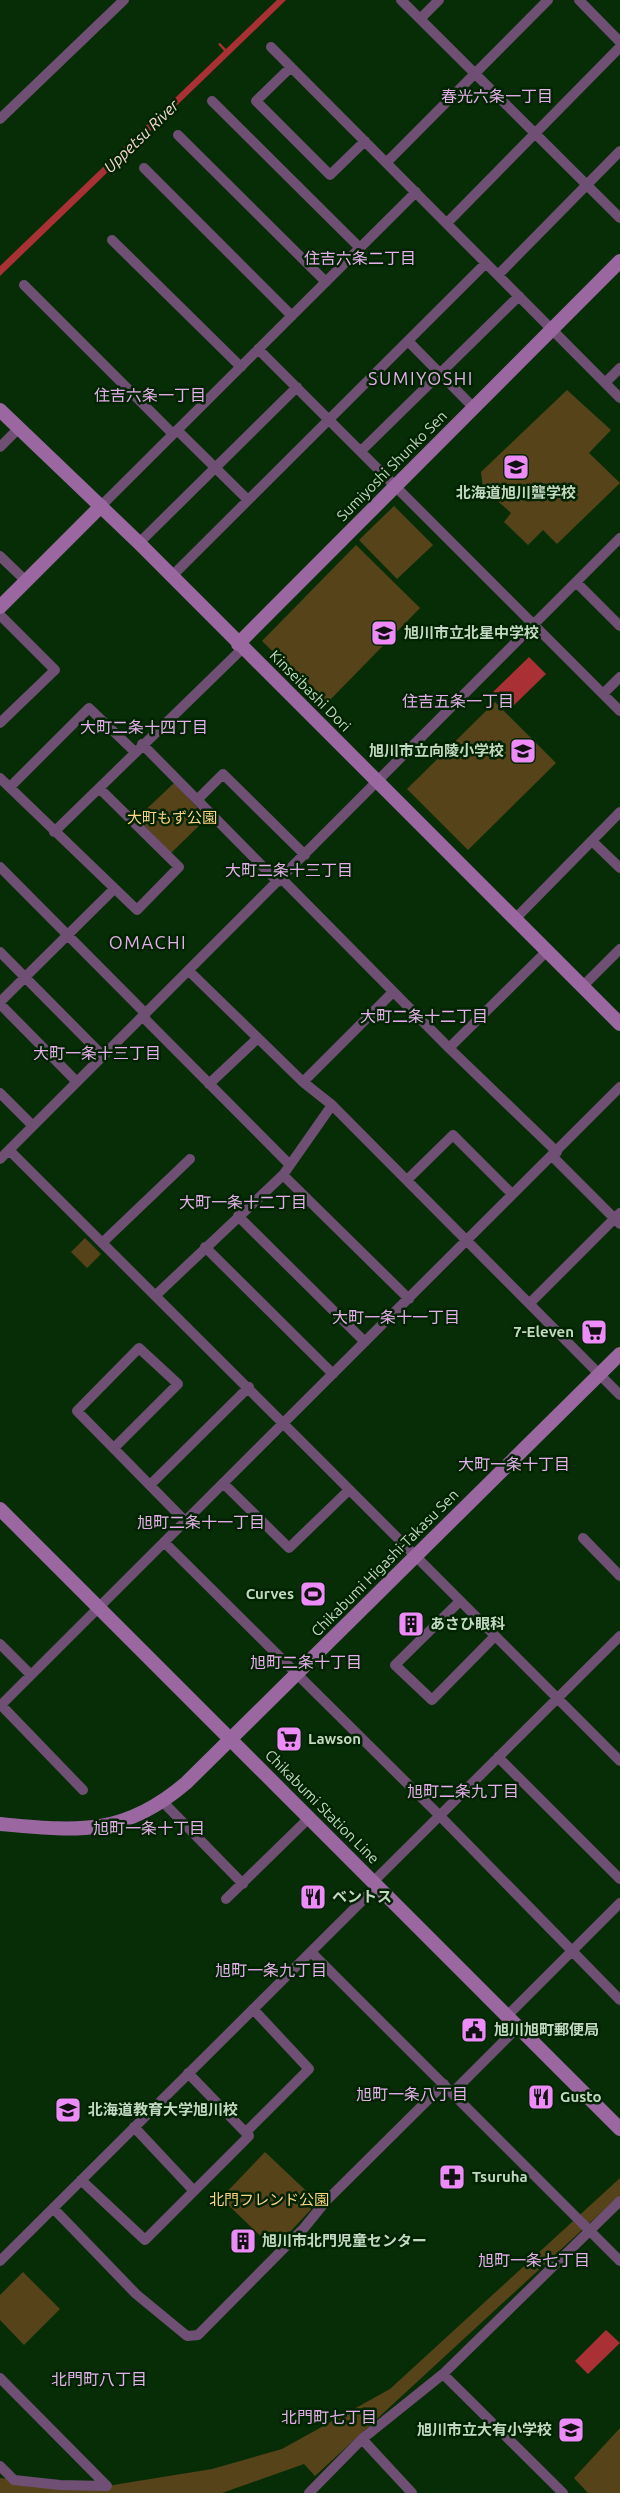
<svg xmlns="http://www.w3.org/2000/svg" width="620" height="2493" font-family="Ubuntu,'Noto Sans JP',sans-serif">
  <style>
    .green { fill: #574319 }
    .water { fill: #a93135 }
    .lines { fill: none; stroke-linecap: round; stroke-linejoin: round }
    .street { stroke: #704f74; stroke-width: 10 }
    .secondary { stroke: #9b67a1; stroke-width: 14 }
    .labels { text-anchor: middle; stroke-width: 5; stroke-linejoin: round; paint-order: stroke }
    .street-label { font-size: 15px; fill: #c3d8c2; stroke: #002300 }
    .poi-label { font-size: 15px; font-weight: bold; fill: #c3d8c2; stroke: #002300; text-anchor: start }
    .park-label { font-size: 15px; fill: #ffd482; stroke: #002300 }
    .neighbourhood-label { font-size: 16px; fill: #e5afeb; stroke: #002300 }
    .water-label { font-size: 16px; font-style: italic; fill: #f7d6d4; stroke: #002300 }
    .quarter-label { font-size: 18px; letter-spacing: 1.5px; fill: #e5afeb; stroke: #002300 }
  </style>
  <rect width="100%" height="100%" fill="#072d07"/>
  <path class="green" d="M567 390 611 430 589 453 620 483 557 544 543 530 528 545 504 522 511 513 483 488 481 472Z
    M394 506 433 545 397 579 359 540Z
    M356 545 420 608 326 704 262 641Z
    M495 702 556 763 468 850 407 789Z
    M174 783 207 818 171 853 137 818Z
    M85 1238 101 1254 87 1268 71 1252Z
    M265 2152 318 2202 274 2249 221 2198Z
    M620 2178V2195L315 2476 304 2464 222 2493H0V2478L60 2485 107 2486 212 2469 282 2449 390 2389Z
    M23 2272 60 2309 24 2345 0 2320V2295Z
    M620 2428V2493H588L574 2478Z"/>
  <path class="water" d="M277 0H286L0 276V266L224 51 218 44 220 43 226 49Z
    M529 657 546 674 510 709 493 692Z
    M606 2330 620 2343 588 2374 575 2361Z"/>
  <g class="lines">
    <path class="street" d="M401 0 620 218
      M579 0 620 42
      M421 18 439 0
      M271 47 620 398
      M291 67 256 101 330 175 365 141
      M212 101 360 248
      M0 119 124 0
      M178 135 326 282
      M387 162 548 0
      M144 168 292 316
      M447 223 620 47
      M112 240 241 367
      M498 275 620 151
      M24 285 173 434
      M408 341 474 408
      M258 349 620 711
      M605 383 620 368
      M177 430 248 500
      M0 447 19 428
      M361 451 519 296
      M101 506 416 192
      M139 543 297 387
      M0 556 26 581
      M172 576 486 263
      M576 582 620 626
      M0 615 55 670 0 723
      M603 694 620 677
      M142 744 278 882
      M0 778 137 910 179 867 99 788
      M10 787 89 708 135 752
      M197 800 223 774 305 855
      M54 832 243 648
      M592 841 620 868
      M0 867 146 1014
      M281 878 449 1048 557 1152
      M515 919 620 812
      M0 952 103 1056
      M189 971 303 1082 332 1105 620 1395
      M582 987 620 949
      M0 1002 114 889
      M0 1004 77 1082
      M143 1017 289 1164
      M449 1048 547 951
      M303 1082 393 992
      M209 1084 258 1038
      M0 1093 33 1126
      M9 1150C213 1354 417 1556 620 1761
      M552 1156 620 1224
      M0 1159 620 538
      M283 1175 409 1299
      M407 1180 453 1135 512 1194
      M238 1216 365 1342
      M102 1243 190 1159
      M205 1247 333 1374
      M156 1295 283 1175 332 1105
      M530 1303 620 1213
      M114 1448 178 1384 139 1348 77 1411 185 1521
      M223 1483 289 1548 349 1490
      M150 1485 249 1387
      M583 1538 620 1576
      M164 1542 440 1816 620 2000
      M460 1601 395 1665 432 1700 495 1636
      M0 1644 31 1675
      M1 1705 83 1790
      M0 1706 620 1087
      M498 1757 620 1879
      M163 1802 243 1884
      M373 1882 620 1636
      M226 1899 309 1818
      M311 1952 620 2261
      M507 2016 620 1903
      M452 2093 518 2027
      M134 2127 194 2191
      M246 2132 309 2069 253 2009
      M81 2180 145 2240 249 2136 188 2073
      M53 2208 136 2294 187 2336 198 2335 304 2228 326 2201 444 2084
      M0 2261 377 1886
      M443 2374 563 2493
      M0 2378 107 2486
      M362 2439 412 2493
      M0 2466 14 2480 60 2485 107 2486
      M309 2493 362 2439 443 2374 620 2201"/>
    <path class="secondary" d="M0 410 139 543 620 1024
      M0 607 101 506
      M238 644 620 261
      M0 1509 620 2129
      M0 1824C77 1831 123 1837 186 1783L620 1354"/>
  </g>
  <defs>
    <symbol id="school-square" viewBox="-11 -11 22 22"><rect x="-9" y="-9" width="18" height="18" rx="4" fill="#ed8cf9" stroke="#002300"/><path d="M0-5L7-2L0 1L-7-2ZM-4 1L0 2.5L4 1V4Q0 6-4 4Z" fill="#111"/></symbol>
    <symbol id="supermarket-square" viewBox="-11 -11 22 22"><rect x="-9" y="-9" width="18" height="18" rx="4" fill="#ed8cf9" stroke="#002300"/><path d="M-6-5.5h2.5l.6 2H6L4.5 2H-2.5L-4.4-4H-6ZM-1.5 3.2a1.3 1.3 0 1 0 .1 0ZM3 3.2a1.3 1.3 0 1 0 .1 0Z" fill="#111"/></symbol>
    <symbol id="stadium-square" viewBox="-11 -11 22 22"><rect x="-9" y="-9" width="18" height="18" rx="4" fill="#ed8cf9" stroke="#002300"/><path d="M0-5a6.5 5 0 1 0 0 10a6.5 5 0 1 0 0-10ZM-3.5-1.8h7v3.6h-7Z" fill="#111"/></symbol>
    <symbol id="building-square" viewBox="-11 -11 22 22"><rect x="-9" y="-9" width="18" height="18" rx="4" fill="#ed8cf9" stroke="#002300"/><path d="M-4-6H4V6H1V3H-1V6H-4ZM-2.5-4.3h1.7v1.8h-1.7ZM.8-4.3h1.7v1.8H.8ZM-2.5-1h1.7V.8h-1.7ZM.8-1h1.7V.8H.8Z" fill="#111"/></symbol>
    <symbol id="restaurant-square" viewBox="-11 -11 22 22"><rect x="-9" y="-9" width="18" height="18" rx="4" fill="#ed8cf9" stroke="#002300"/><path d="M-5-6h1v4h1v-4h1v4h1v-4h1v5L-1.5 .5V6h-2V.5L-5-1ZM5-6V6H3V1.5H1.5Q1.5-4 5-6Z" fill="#111"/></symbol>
    <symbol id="civic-square" viewBox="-11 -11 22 22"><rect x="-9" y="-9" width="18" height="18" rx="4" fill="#ed8cf9" stroke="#002300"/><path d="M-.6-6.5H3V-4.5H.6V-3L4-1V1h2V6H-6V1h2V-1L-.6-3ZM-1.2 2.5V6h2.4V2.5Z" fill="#111"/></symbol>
    <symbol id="university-square" viewBox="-11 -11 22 22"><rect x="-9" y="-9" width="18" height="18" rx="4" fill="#ed8cf9" stroke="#002300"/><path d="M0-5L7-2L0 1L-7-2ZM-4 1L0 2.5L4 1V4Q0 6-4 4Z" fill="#111"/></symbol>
    <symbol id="pharmacy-square" viewBox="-11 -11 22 22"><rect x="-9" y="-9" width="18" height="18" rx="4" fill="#ed8cf9" stroke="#002300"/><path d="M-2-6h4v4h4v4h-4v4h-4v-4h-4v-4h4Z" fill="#111"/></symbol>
  </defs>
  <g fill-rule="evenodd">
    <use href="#school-square" x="501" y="452" width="30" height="30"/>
    <use href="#school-square" x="369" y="618" width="30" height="30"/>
    <use href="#school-square" x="508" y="736" width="30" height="30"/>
    <use href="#supermarket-square" x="579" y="1317" width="30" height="30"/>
    <use href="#stadium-square" x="298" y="1579" width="30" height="30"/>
    <use href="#building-square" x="396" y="1609" width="30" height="30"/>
    <use href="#supermarket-square" x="274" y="1724" width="30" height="30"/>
    <use href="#restaurant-square" x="298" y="1882" width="30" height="30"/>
    <use href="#civic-square" x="459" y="2015" width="30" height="30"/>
    <use href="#restaurant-square" x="526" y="2082" width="30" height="30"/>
    <use href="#university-square" x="53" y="2095" width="30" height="30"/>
    <use href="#pharmacy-square" x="437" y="2162" width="30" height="30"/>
    <use href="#building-square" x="228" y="2226" width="30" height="30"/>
    <use href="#school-square" x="556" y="2415" width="30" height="30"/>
  </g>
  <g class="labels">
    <g class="street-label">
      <text transform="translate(392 466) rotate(-45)" y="5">Sumiyoshi Shunko Sen</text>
      <text transform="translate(310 691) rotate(45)" y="5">Kinseibashi Dori</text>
      <text transform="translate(385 1563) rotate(-45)" y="5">Chikabumi Higashi-Takasu Sen</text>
      <text transform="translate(322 1807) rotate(45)" y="5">Chikabumi Station Line</text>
    </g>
    <g class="poi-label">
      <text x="516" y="498" text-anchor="middle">北海道旭川聾学校</text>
      <text x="404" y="638">旭川市立北星中学校</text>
      <text x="504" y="756" text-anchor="end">旭川市立向陵小学校</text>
      <text x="574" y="1337" text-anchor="end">7-Eleven</text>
      <text x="294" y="1599" text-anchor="end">Curves</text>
      <text x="430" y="1629">あさひ眼科</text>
      <text x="308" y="1744">Lawson</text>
      <text x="332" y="1902">ベントス</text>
      <text x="494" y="2035">旭川旭町郵便局</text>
      <text x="560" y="2102">Gusto</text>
      <text x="88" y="2115">北海道教育大学旭川校</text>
      <text x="472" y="2182">Tsuruha</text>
      <text x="262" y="2246">旭川市北門児童センター</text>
      <text x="552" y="2435" text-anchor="end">旭川市立大有小学校</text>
    </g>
    <g class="park-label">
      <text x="172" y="823">大町もず公園</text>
      <text x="269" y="2205">北門フレンド公園</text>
    </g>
    <g class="neighbourhood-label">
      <text x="497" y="102">春光六条一丁目</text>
      <text x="360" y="264">住吉六条二丁目</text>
      <text x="150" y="401">住吉六条一丁目</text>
      <text x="458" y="707">住吉五条一丁目</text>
      <text x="144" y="733">大町二条十四丁目</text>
      <text x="289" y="876">大町二条十三丁目</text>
      <text x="424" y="1022">大町二条十二丁目</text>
      <text x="97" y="1059">大町一条十三丁目</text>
      <text x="243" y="1208">大町一条十二丁目</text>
      <text x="396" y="1323">大町一条十一丁目</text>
      <text x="514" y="1470">大町一条十丁目</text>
      <text x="201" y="1528">旭町二条十一丁目</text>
      <text x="306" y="1668">旭町二条十丁目</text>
      <text x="463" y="1797">旭町二条九丁目</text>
      <text x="149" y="1834">旭町一条十丁目</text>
      <text x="271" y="1976">旭町一条九丁目</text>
      <text x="412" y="2100">旭町一条八丁目</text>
      <text x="534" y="2266">旭町一条七丁目</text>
      <text x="99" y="2385">北門町八丁目</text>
      <text x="329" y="2423">北門町七丁目</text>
    </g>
    <g class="water-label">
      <text transform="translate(141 136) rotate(-44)" y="6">Uppetsu River</text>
    </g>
    <g class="quarter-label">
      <text x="421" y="385">SUMIYOSHI</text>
      <text x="148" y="949">OMACHI</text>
    </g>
  </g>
</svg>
